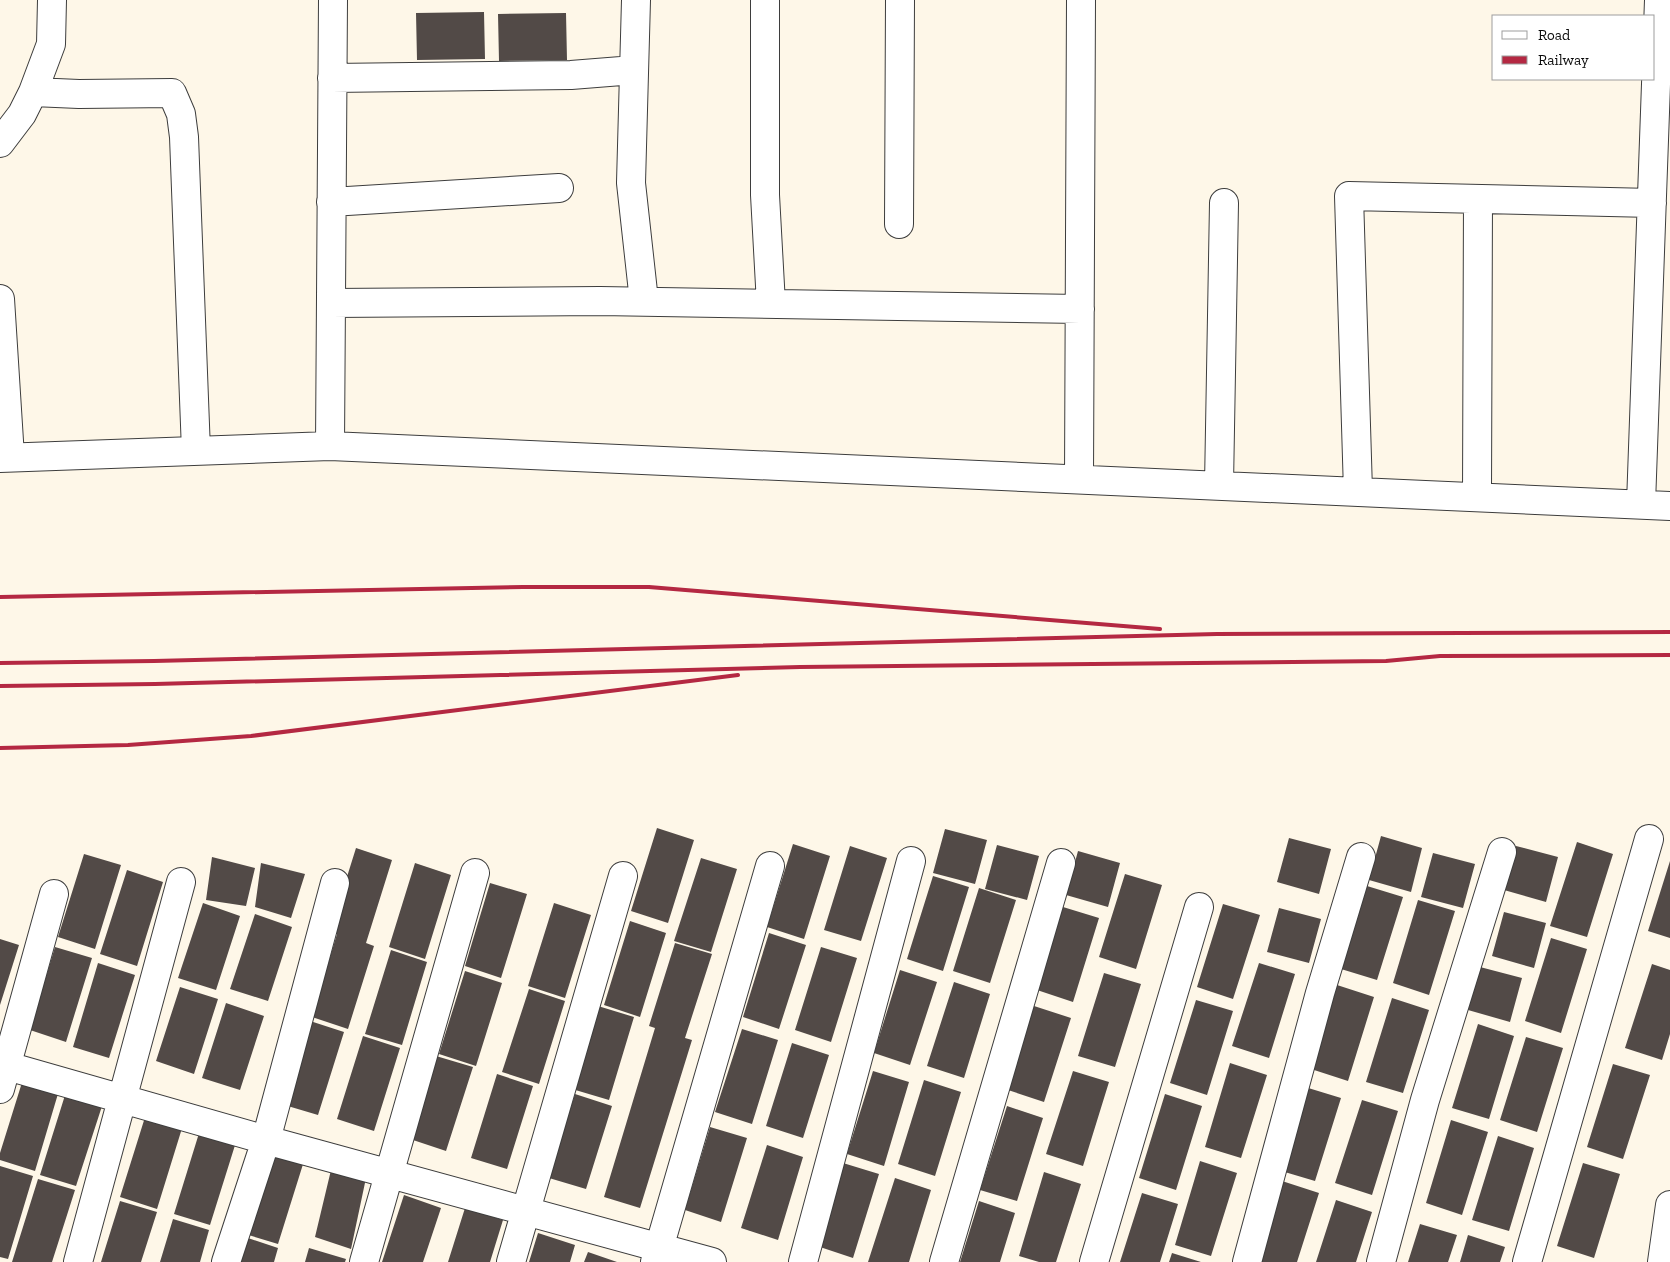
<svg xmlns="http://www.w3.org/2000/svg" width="1670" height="1262" font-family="'Zilla Slab',serif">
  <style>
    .building { fill: #524a47 }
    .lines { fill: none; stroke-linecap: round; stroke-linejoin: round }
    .minor-casing { stroke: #3d3d3d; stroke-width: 30 }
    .minor { stroke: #fff; stroke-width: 28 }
    .rail { stroke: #b42842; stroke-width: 4 }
  </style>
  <rect width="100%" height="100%" fill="#fef7e8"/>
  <path class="building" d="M484 12 485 59 417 60 416 13Z
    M566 13 567 60 499 61 498 14Z
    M657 828 694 840 668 923 631 911Z
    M945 829 987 840 975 884 933 873Z
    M1381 836 1422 848 1411 892 1369 880Z
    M1289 838 1331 849 1319 894 1277 882Z
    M1577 842 1613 854 1587 937 1550 926Z
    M793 844 830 856 804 939 767 927Z
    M997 845 1039 856 1027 900 985 889Z
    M850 846 887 858 861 941 824 930Z
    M1516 846 1558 857 1546 902 1504 890Z
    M356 848 392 860 366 943 374 946 348 1029 312 1017 337 934 330 931Z
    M1078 851 1120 863 1108 907 1066 895Z
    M1433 853 1475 864 1463 908 1421 897Z
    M84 854 121 865 95 949 58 937Z
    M212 857 255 868 246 906 206 900Z
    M701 858 737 869 711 952 674 941Z
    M1670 861V938L1648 931Z
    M261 863 305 874 291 918 255 907Z
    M415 863 451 875 425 959 389 947Z
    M127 870 163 882 137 966 100 954Z
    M1125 874 1162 885 1136 969 1099 957Z
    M933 876 969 887 943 971 907 959Z
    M490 883 527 894 501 978 465 966Z
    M1367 886 1403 897 1377 980 1341 969Z
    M979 888 1016 900 990 983 953 971Z
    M1418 900 1455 911 1429 995 1393 983Z
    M203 903 240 916 216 990 178 978Z
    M554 903 591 915 565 998 528 986Z
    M1223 904 1260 915 1233 999 1197 987Z
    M1063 907 1099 918 1073 1002 1037 990Z
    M1279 908 1321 919 1309 963 1267 952Z
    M1504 912 1546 923 1534 968 1492 956Z
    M255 914 292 927 268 1001 230 989Z
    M630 921 666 933 640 1017 604 1005Z
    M769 933 806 945 779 1029 743 1017Z
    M1551 938 1587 949 1561 1033 1525 1021Z
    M0 939 19 945 0 1005Z
    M675 943 712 954 685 1038 692 1040 640 1208 604 1197 655 1028 649 1026Z
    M55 947 92 958 66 1042 30 1030Z
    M821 947 857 958 831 1042 795 1030Z
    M391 950 427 962 402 1045 365 1034Z
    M98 963 135 975 109 1058 73 1047Z
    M1259 963 1295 974 1269 1058 1232 1046Z
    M1652 964 1670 970V1034L1662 1060 1625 1048Z
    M1480 967 1522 978 1510 1022 1468 1010Z
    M900 970 937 982 910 1065 874 1053Z
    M465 971 502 983 476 1066 439 1054Z
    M1104 973 1141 984 1115 1067 1078 1056Z
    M954 982 990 994 964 1078 927 1066Z
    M1337 985 1374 997 1348 1081 1311 1069Z
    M180 987 218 999 194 1074 156 1061Z
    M529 989 565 1001 539 1084 502 1072Z
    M1392 998 1429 1010 1403 1093 1366 1082Z
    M1196 1000 1233 1011 1207 1095 1170 1083Z
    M226 1003 264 1016 240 1090 202 1078Z
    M598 1006 634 1017 609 1100 572 1089Z
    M1034 1006 1071 1018 1044 1102 1008 1090Z
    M307 1020 344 1032 318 1115 281 1104Z
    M1478 1024 1514 1036 1489 1119 1452 1108Z
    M742 1029 778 1040 752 1124 715 1112Z
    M363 1036 400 1048 374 1131 337 1119Z
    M1526 1037 1563 1048 1537 1132 1500 1120Z
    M792 1043 829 1055 803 1138 766 1126Z
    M436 1056 473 1067 446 1151 410 1139Z
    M1230 1063 1267 1075 1241 1158 1205 1147Z
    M1613 1064 1650 1075 1623 1159 1587 1147Z
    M873 1071 909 1082 884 1166 847 1154Z
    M1073 1071 1109 1082 1083 1166 1046 1154Z
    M497 1074 533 1086 507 1169 471 1158Z
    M24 1076 60 1087 35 1171 0 1160V1153Z
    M924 1080 961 1092 935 1176 898 1164Z
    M1305 1087 1341 1098 1315 1181 1278 1170Z
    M66 1092 103 1103 76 1186 40 1175Z
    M575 1094 612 1106 586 1189 549 1178Z
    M1165 1094 1202 1106 1176 1190 1139 1178Z
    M1362 1100 1398 1111 1372 1195 1335 1183Z
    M1007 1106 1043 1118 1017 1201 980 1190Z
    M146 1114 183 1125 157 1209 120 1197Z
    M1451 1120 1488 1132 1462 1215 1426 1203Z
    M710 1127 747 1138 721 1222 685 1210Z
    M200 1130 236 1142 210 1225 174 1214Z
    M1498 1136 1534 1148 1509 1231 1472 1220Z
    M767 1145 803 1157 778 1240 741 1228Z
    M267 1149 304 1161 278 1244 242 1233Z
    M1200 1161 1237 1173 1211 1256 1175 1245Z
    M843 1163 879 1174 853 1258 817 1246Z
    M1583 1163 1620 1174 1594 1258 1557 1246Z
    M0 1166 33 1176 8 1259 0 1257Z
    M331 1170 366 1178 351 1249 315 1237Z
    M1044 1172 1081 1184 1056 1262H1039L1019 1256Z
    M895 1178 931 1190 909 1262H868Z
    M38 1179 75 1190 52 1262H12Z
    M1282 1181 1319 1193 1297 1262H1257Z
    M1142 1193 1178 1204 1160 1262H1120Z
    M404 1195 441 1208 423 1262H382Z
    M1336 1200 1372 1212 1356 1262H1316Z
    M120 1201 157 1212 141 1262H101Z
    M979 1201 1015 1213 1000 1262H960Z
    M465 1208 503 1220 490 1262H448Z
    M173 1219 209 1230 200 1262H160Z
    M1420 1224 1457 1235 1448 1262H1408Z
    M538 1233 575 1245 570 1262H529Z
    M1468 1235 1505 1247 1500 1262H1460Z
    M242 1236 278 1248 274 1262H234Z
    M309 1248 346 1259 345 1262H305Z
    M588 1252 617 1262H584Z
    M1172 1253 1201 1262H1169Z"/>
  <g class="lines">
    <defs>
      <path id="minor" d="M636 0 631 183 644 301
        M765 0V195L771 304
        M332 78 571 75 634 70
        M33 92 79 94 172 93 181 114 184 137 196 451
        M0 143 22 114 33 92 51 44 52 0
        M331 202 559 188
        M899 224 900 0
        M0 299 10 457
        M331 303 600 301 1080 309
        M330 446 333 0
        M0 458 330 446 1670 506
        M1079 479 1081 0
        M1219 485 1224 203
        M1358 491 1349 196 1652 203
        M1477 496 1478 199
        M1641 504 1659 0
        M0 1064 266 1140 712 1262
        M0 1089 54 894
        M78 1262 181 882
        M226 1262 266 1140 335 883
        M364 1262 475 873
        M511 1262 623 876
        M655 1262 770 866
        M803 1262 911 861
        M944 1262 1061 863
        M1094 1262 1199 907
        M1247 1262 1320 993 1361 857
        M1381 1262 1425 1100 1502 852
        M1527 1262 1649 839
        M1662 1262 1670 1205"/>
    </defs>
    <use href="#minor" class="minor-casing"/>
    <use href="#minor" class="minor"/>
    <path class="rail" d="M0 597 523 587H649L1160 629
      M0 663 154 661 1217 634 1670 632
      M0 686 155 684 800 667 1386 661 1440 656 1670 655
      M0 748 128 745 251 736 738 675"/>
  </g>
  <rect x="1492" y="15" width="162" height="65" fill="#ffffff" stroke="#9d9d9d"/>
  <rect x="1502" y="31" width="25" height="8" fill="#ffffff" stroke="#9d9d9d"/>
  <text x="1538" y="40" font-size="15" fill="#0a0a0a">Road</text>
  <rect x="1502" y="56" width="25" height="8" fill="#b42842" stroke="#9d9d9d"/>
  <text x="1538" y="65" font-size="15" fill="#0a0a0a">Railway</text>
</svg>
